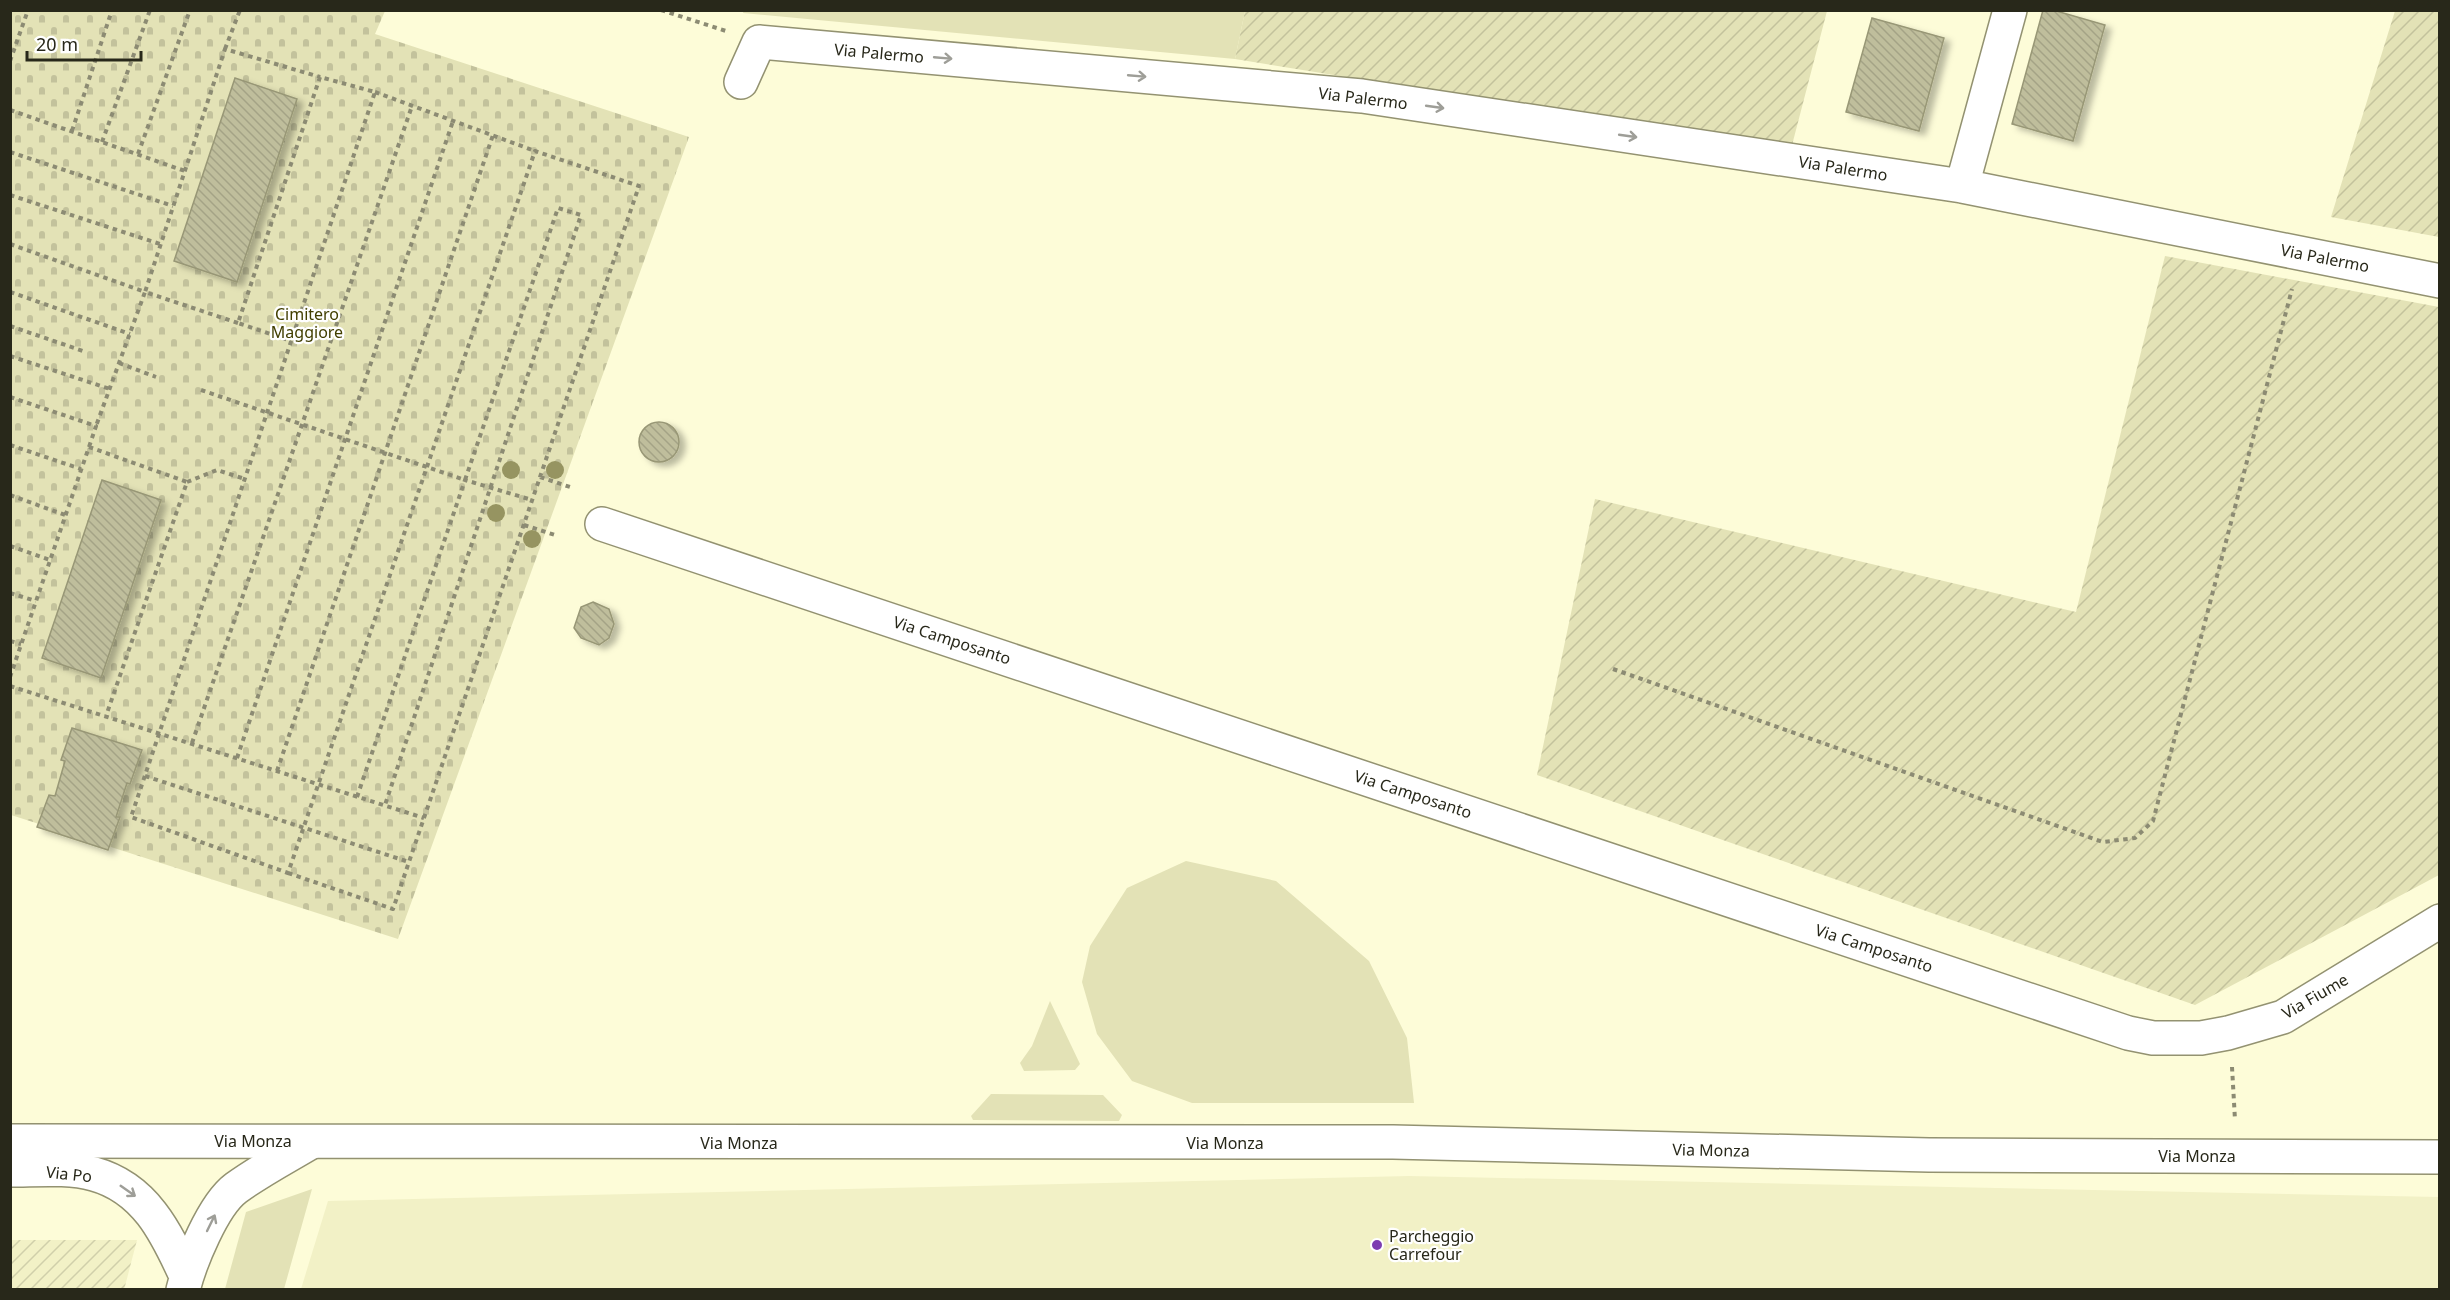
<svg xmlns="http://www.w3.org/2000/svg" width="2450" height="1300" font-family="'Noto Sans',sans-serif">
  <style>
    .built { fill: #f2f1c6 }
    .industrial { fill: url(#industrial-furrows) }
    .grass { fill: #e3e2b6 }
    .cemetery { fill: url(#cemetery-stones) }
    .garden { fill: url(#garden-furrows) }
    .building { fill: url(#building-back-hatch); stroke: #989776; stroke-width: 1.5; filter: url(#shadow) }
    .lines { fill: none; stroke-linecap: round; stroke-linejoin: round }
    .minor-casing { stroke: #939271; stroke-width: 36 }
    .primary-casing { stroke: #939271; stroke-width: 36 }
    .path { stroke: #8c8b73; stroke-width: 4; stroke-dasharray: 4.5 4.5; stroke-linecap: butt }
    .minor { stroke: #fff; stroke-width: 33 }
    .primary { stroke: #fff; stroke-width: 33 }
    .tree { fill: #969461 }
    .oneway { stroke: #9e9e98 }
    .poi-dot { fill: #7d3cb1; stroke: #fff; stroke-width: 2 }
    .labels { text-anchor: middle; stroke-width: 4.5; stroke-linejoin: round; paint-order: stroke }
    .street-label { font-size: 16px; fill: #28281a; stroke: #fff }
    .park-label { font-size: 16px; fill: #413e00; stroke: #fff }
    .poi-label { font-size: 16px; fill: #28281a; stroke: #fff; text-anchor: start }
  </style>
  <defs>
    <pattern id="industrial-furrows" width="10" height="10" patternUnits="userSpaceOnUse" patternTransform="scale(1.5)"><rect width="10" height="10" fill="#f2f1c6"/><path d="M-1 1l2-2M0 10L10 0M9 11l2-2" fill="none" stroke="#d0cfaa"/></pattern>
    <pattern id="cemetery-stones" width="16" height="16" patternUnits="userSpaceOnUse" patternTransform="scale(1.5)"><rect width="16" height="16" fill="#e3e2b6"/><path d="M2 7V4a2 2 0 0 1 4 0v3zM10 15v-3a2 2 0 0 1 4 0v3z" fill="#c3c29c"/></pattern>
    <pattern id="garden-furrows" width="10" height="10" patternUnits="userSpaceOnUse" patternTransform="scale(1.5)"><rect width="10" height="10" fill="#e3e2b6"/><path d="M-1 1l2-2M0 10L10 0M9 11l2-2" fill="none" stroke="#c3c29c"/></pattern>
    <pattern id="building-back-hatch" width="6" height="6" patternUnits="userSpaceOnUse" patternTransform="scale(1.5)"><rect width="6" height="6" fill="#bfbe9c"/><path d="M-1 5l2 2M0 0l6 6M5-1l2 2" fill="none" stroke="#a4a386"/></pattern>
    <filter id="shadow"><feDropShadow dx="6" dy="4" stdDeviation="3" flood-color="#0004"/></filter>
  </defs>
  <rect width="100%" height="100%" fill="#fdfcd8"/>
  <path class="built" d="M1409 1176 2439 1197V1289H301L328 1201Z"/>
  <path class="industrial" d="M11 1240H137L124 1290 11 1289Z"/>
  <path class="grass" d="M744 10H1245V11L1235 59 743 13Z
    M1186 861 1276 881 1369 961 1407 1038 1414 1103H1192L1132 1081 1097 1034 1082 982 1090 946 1127 888Z
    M1050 1001 1080 1064 1075 1070 1024 1071 1020 1063 1032 1046Z
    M991 1094 1103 1095 1122 1115 1119 1121 973 1120 971 1116Z
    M312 1189 284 1289H225L246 1212Z"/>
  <path class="cemetery" d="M11 11H385L375 34 689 137 398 939 11 815Z"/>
  <path class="garden" d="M1245 11H1827L1791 149 1235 59Z
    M2395 11H2439V237L2331 217Z
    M2165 256 2439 307V875L2195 1005 1537 775 1595 499 2076 612Z"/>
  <path class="building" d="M2043 10H2053L2105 25 2073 141 2012 124Z
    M1872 18 1944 38 1919 131 1846 112Z
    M235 78 297 99 237 282 174 261Z
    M639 442a20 20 0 1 1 40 0a20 20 0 1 1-40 0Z
    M102 480 161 500 101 678 42 658Z
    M593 602 609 609 614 624 609 638 599 645 581 638 574 628 581 607Z
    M72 728 142 750 130 784 127 783 116 817H120L108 850 37 827 49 795 55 796 65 761 61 760Z"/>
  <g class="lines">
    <defs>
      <path id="minor" d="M741 82 759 42 1362 96 1962 186 2440 281
        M1962 186 2010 10
        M602 524 2128 1033 2153 1038H2201L2228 1033 2283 1017 2440 921
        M10 1170C37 1170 68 1167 94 1174 145 1188 166 1232 186 1276
        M183 1290C190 1262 213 1205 236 1188 259 1171 286 1157 311 1142"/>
      <path id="primary" d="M10 1141 1393 1142 1929 1155 2440 1157"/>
    </defs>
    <use href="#minor" class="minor-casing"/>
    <use href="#primary" class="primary-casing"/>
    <path class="path" d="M661 10 726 31
      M225 49 240 10
      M10 61 28 10
      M375 92 535 151
      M10 110 185 171
      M72 131 112 10
      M102 142 150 10
      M10 152 173 206
      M138 154 190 10
      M10 195 160 244
      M10 244 145 292 96 426
      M10 292 130 334
      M238 323 145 292 225 49 320 77
      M10 326 83 351
      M10 356 110 389
      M119 363 156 377
      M201 390 465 480 558 208 581 215 385 805
      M10 397 96 426 89 447
      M10 445 81 469
      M540 477 570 487
      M187 482 217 470 245 479
      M10 495 65 515
      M524 525 555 535
      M10 546 50 560
      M10 593 36 601
      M10 641 21 644
      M1613 669 2103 842 2135 838 2153 821 2292 289
      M10 677 89 447 187 482 106 716
      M10 686 424 818
      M192 743 412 106
      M237 758 453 121
      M277 771 493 135
      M145 776 409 862
      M357 797 465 480 532 500
      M288 873 393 909 639 186 535 151 288 873 131 817 375 92 320 77 238 323 291 341
      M2232 1067 2235 1120"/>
    <use href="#minor" class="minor"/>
    <use href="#primary" class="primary"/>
  </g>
  <g class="tree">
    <circle cx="511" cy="470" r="9"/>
    <circle cx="555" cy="470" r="9"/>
    <circle cx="496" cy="513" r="9"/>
    <circle cx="532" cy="539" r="9"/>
  </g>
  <defs><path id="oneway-shaft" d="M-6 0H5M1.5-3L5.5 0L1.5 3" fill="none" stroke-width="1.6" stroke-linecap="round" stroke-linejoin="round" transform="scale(1.5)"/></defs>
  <g class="oneway">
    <use href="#oneway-shaft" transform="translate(943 58) rotate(5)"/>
    <use href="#oneway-shaft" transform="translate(1137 76) rotate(5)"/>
    <use href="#oneway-shaft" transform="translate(1435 107) rotate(8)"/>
    <use href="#oneway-shaft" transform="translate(1628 136) rotate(8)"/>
    <use href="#oneway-shaft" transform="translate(128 1191) rotate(35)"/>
    <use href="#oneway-shaft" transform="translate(211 1223) rotate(-64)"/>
  </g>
  <circle class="poi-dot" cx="1377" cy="1245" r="6"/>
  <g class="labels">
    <g class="street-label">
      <text transform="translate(879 53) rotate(5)" y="6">Via Palermo</text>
      <text transform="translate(1363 98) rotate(7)" y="6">Via Palermo</text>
      <text transform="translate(1843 168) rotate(9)" y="6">Via Palermo</text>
      <text transform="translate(2325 258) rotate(11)" y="6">Via Palermo</text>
      <text transform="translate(952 640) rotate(18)" y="6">Via Camposanto</text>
      <text transform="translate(1413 794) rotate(18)" y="6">Via Camposanto</text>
      <text transform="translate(1874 948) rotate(18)" y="6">Via Camposanto</text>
      <text transform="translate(2315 996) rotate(-30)" y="6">Via Fiume</text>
      <text x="253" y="1147">Via Monza</text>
      <text x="739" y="1149">Via Monza</text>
      <text x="1225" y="1149">Via Monza</text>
      <text transform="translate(1711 1150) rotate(1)" y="6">Via Monza</text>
      <text x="2197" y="1162">Via Monza</text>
      <text transform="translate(69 1174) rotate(6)" y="6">Via Po</text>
    </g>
    <g class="park-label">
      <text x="307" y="320">Cimitero<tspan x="307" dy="18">Maggiore</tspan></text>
    </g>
    <g class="poi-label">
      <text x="1389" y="1242">Parcheggio<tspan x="1389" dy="18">Carrefour</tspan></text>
    </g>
  </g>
  <rect width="2450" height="1300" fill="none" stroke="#28281a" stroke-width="24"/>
  <path d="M27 51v9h114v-9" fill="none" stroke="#28281a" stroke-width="3"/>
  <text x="36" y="51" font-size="18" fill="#28281a" stroke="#ffffff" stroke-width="4.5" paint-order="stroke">20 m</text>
</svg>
